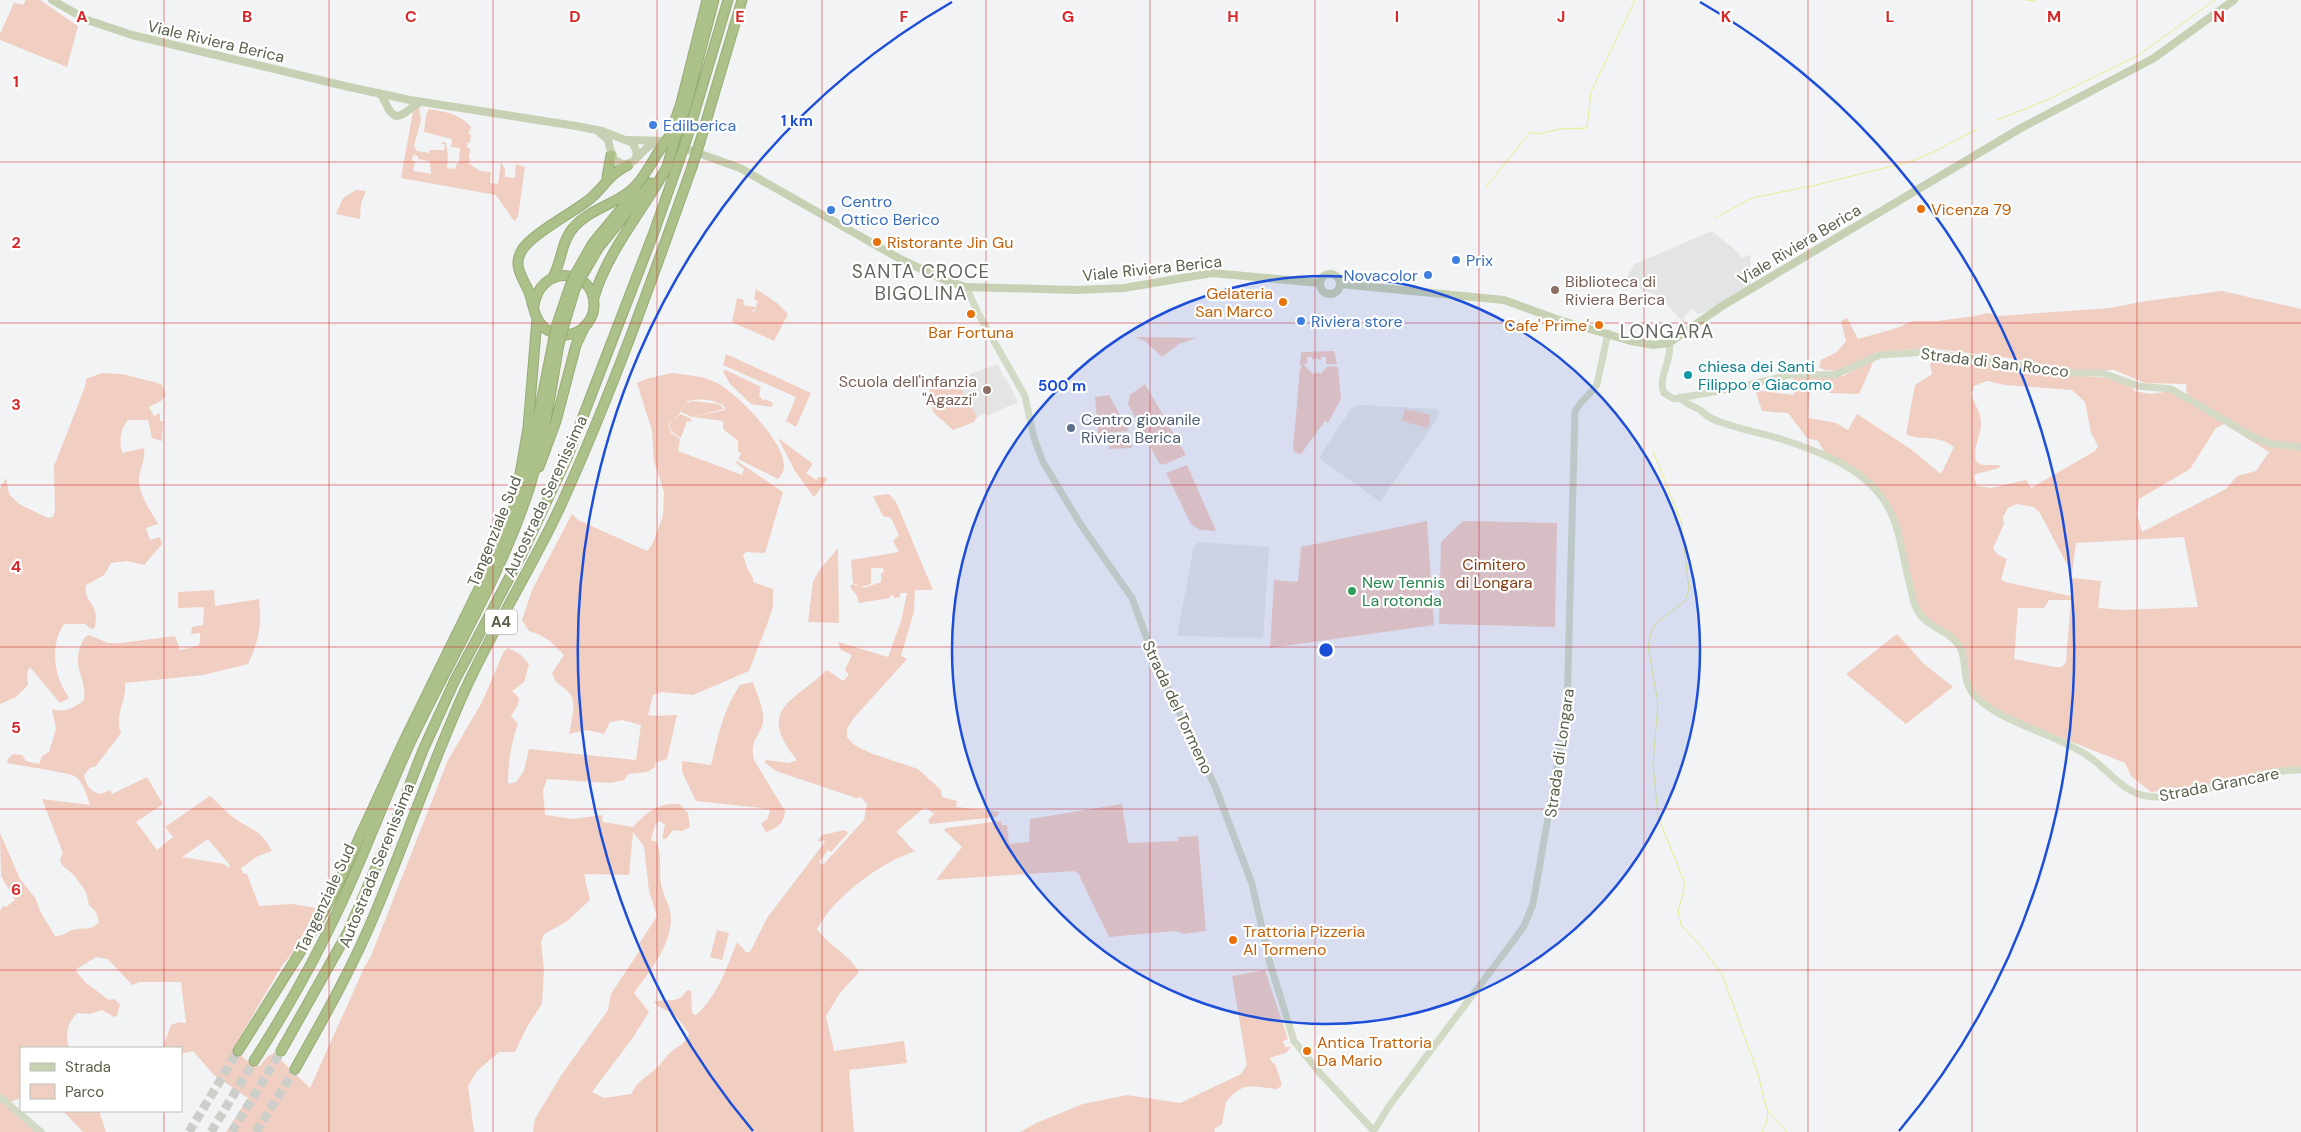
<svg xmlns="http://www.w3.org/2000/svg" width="2301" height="1132" font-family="'DM Sans',sans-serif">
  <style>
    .education { fill: #e3e5e5 }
    .green { fill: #f1cec2; fill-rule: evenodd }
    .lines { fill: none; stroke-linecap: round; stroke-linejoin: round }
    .stream { stroke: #e7ee8f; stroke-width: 1 }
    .highway-tunnel { stroke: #ccceca; stroke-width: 9; stroke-dasharray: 9 4.5; stroke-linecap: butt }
    .highway-casing { stroke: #97ac75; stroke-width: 11 }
    .secondary { stroke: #d2dac5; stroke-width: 7 }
    .primary { stroke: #c6d0b2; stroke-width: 8 }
    .highway { stroke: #acc08a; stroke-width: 9 }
    .highway-bridge-casing { stroke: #97ac75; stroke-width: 11; stroke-linecap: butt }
    .highway-bridge { stroke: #acc08a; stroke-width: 9 }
    .grid { fill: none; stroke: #d62828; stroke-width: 1; stroke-opacity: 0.55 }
    .ring { fill: none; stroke: #1d4ed8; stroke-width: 2.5 }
    .shop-dot { fill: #3f7fe0; stroke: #fff; stroke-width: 2 }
    .food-dot { fill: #e8710a; stroke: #fff; stroke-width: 2 }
    .education-dot { fill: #8d6e63; stroke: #fff; stroke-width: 2 }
    .culture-dot { fill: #0f9aa8; stroke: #fff; stroke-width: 2 }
    .service-dot { fill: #5c6f8a; stroke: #fff; stroke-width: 2 }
    .leisure-dot { fill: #2e9e5b; stroke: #fff; stroke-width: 2 }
    .labels { text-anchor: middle; stroke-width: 4.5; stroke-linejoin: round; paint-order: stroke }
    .shield { fill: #fff; stroke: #8b9080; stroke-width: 1 }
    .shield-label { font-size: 15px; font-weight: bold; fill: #59604a }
    .street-label { font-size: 16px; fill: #59604a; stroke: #fff }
    .shop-label { font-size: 16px; fill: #366cbe; stroke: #fff; text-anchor: start }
    .food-label { font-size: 16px; fill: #c56008; stroke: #fff; text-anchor: start }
    .education-label { font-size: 16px; fill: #785e54; stroke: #fff; text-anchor: start }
    .culture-label { font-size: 16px; fill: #0d838f; stroke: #fff; text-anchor: start }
    .service-label { font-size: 16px; fill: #4e5e75; stroke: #fff; text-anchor: start }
    .park-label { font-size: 16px; fill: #853f17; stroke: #fff }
    .leisure-label { font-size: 16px; fill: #27864d; stroke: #fff; text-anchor: start }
    .quarter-label { font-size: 19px; letter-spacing: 1px; fill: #64675e; stroke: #fff }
    .grid-label { font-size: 16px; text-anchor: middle; font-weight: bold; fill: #d62828; stroke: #fff; stroke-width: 4.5; stroke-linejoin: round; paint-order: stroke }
    .centre { fill: #1d4ed8; stroke: #fff; stroke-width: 2.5 }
    .ring-label { font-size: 15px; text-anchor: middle; font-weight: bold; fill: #1d4ed8; stroke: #fff; stroke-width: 4.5; stroke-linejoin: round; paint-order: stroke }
  </style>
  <rect width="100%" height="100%" fill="#f2f3f4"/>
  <path class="education" d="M1712 231 1739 253 1742 259 1750 254 1751 284 1707 311 1698 314 1692 309 1683 319 1689 325 1687 326 1659 296 1624 282 1635 264Z
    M998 364 1003 376 1006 378 1018 402 987 416 985 414 977 417 956 379Z
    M1361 405 1437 409 1439 416 1380 502 1319 458 1350 410 1354 406Z
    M1199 542 1269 547 1263 638 1177 636 1194 546Z"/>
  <path class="green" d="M26 0H40L78 26 67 67 0 40V34L14 3 23 5Z
    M419 106 421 120 414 146 417 151 429 153 430 150H444L445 144H441L443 142 446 143 448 157 447 168 455 169 457 163H459L460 148 451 147 452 139 424 132 426 115 429 109C446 112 460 114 471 127L468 134H471L470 143H467V148H470L469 158 471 160 468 163 480 171 491 172 490 183 498 184 501 162 505 169V177L515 178 516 164 525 167 518 217 514 221 496 195 401 178 413 111ZM413 155 418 156V159L430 161 431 174 413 171 415 161H412Z
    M356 190 366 191 361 203 360 219 336 214 343 198Z
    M756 289 777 303 788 314 774 341 732 322 737 298 744 300 743 305 755 307 757 302 755 309 751 312 755 311 758 301 754 300Z
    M2222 291 2301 309V770L2230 782 2151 792 2131 776 2125 763 2002 714 1972 695 1962 652 1930 622 1916 605 1898 528 1876 489 1823 454 1824 451 1818 441 1807 438 1788 413 1762 411 1755 390 1794 395 1793 377 1808 375 1843 376 1874 360 1859 394 1830 393 1813 383 1809 397 1808 418 1836 423 1848 430 1857 414 1912 450 1941 474 1954 447C1936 433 1920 442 1906 434L1915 385 1932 374 1930 364 1934 360 2000 364 2061 375 2114 378 2132 386 2134 391 2150 394 2172 391 2187 397 2186 384 2145 383 2114 370H2075L2009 358 1929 348 1878 352 1837 371 1825 370 1819 367 1821 360 1837 352 1846 341 1841 321 1847 318 1858 339 1897 328 1913 321H1936L1976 316 1987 313 1999 316 2110 308 2146 301ZM1987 381 2005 385 2072 390 2085 402 2091 433 2098 446 2095 451 2031 488 2026 480 1991 488 1977 486 1974 477 1976 474 1999 468 2000 465H1982L1976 461C1973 447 1980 438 1981 425 1982 413 1974 404 1971 394L1974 386ZM2224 424 2269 452 2256 471 2237 476 2226 489 2142 532 2137 515 2139 499 2190 469 2216 428ZM2017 504 2034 507 2040 513 2072 574 2076 543 2184 537 2198 607 2123 610 2098 608 2101 581 2072 578 2071 596 2005 582 2001 579 2007 559 1997 554 1993 548 2004 524 2003 517 2008 508ZM2049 600H2071L2066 662 2062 667H2055L2014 659 2018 608H2044Z
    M1135 337 1196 338 1179 344 1162 357 1145 341Z
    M1334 351 1337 364H1326V357H1321V360L1314 358 1312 360V357H1307V364H1303L1313 374 1318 372 1320 374 1328 366 1338 367 1341 399 1328 423 1325 421 1301 454 1296 453 1293 449 1300 369 1302 367 1300 364 1301 353 1303 352Z
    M726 354 811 393 796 427 786 421 796 397 723 365Z
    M726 370 761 387 759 396 764 401 765 399 773 403 772 407 751 404 730 384 723 371Z
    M102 373 122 374 158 383 162 385 166 395 161 401 149 407 154 416 160 413V421H163L162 441 152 438 148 420H128C120 430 119 440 122 453L144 448C146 460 139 469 139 480 139 494 151 512 158 524L146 528 150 540 160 537 162 544 144 565 127 561 111 563 104 575 86 585C84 600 92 600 95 611 97 616 95 623 95 628L91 629 85 624H64C49 647 54 676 69 698L60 703 30 667 27 673 28 685 16 697 0 704V489L6 478 9 494 19 504 48 518 53 517 55 511 54 466 85 387 86 379Z
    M672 373C688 375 704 376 717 383 738 394 783 441 784 465 784 471 782 474 778 479L738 459 741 453 738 451V441L723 429V421L693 417 725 410V407C716 399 699 398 688 401L679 414 668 424 671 433 680 439 678 451 742 475 744 469 736 463 737 461 783 492 765 553 746 552 743 555 747 568 753 578V582L773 589V607L769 619 749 671 693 695 662 692 653 695 648 715 654 716 677 715 667 759 655 763V767L647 772 628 774 624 780 609 783 547 779 543 790 545 815 573 819 602 815 603 822 633 827C647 812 659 802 679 804L688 813 690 827 682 831 673 830 666 839 662 838 665 824 659 821 655 825 651 840 657 842C662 857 659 870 661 884 663 895 671 907 671 918 671 946 650 971 634 993L649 1012 632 1039 592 1092 604 1098 631 1094C637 1081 649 1075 659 1066 663 1061 667 1055 672 1051 680 1045 685 1044 689 1034 684 1026 679 1019 671 1013 665 1009 659 1008 654 1002 669 997 677 1006 687 990L691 991 692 1013 696 1015C718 995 726 969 737 942L746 952H750L767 918 824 843 825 840 817 842 822 835 845 830 848 833 831 852 828 850 819 862 823 865 864 820 867 804 861 797 856 798 776 771 764 762 767 760 789 763 797 760C755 708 794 702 827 670L843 681 849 675 845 670 852 655 841 650 838 642 888 657 901 621 907 593H900V597L894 598V595L890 596V598L859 603 857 596 850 587 852 584 864 588 881 582V573L884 572 883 568H871V584L861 587 853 583 851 560 899 552 893 541 899 535 891 518 883 516 873 496 889 494 896 502 933 590H915L914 611 901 656 907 659 853 719 847 729V737L853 744 870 753 918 769 941 790 942 797 957 801 956 807 1000 812 996 817 930 824 928 820 934 814 925 807 896 832C904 838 907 846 915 851 880 863 835 896 817 929 828 945 850 955 859 972L840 993 826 1016 834 1051 904 1041 907 1063 849 1070 854 1132H533L535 1119 560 1077 608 1010 611 994 642 947 639 944 657 916 649 891 644 846 633 832 629 875 584 874 590 900 566 922 544 934 541 942 544 970 542 1004 528 1025 515 1052H499L477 1071 468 1086 474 1132H226L248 1098 214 1075 193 1051 181 1054V1048H161L163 1047 171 1025 179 1022 186 1023 181 982H140L132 985 108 959 96 957 75 970 86 983 109 1000 114 999 120 1004 117 1016 114 1017 102 1010 89 1014 77 1013C67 1024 65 1034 69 1048H21V1098L5 1104 37 1132H0V911L3 906 6 907 15 900 1 876 0 833 20 879 36 899 40 911 55 936C64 937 68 930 77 929 87 928 92 930 99 922L96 912 89 905 86 892 74 875 62 865 60 859 63 853 42 799 90 805C87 797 84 783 76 777 69 772 20 766 7 763L8 759 13 754 22 755 26 761 39 764 42 756 49 752 56 729 52 709C65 713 74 708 84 700 87 674 68 667 85 637L89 635 108 643H120L175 636 180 650 198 646 200 642V633L191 634 192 627 203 625 204 607 178 608V592L214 590 215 606 259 599C262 624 259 641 248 664L203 675 125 683C127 701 114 715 121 733L96 766 90 768 84 775C86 786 91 792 101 794L110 790 112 794 147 777 163 804 136 822 157 850 173 837 165 827 210 796C218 803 226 812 234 818 254 832 259 828 272 851L258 856 241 868 243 873 247 874 259 906 292 904 317 908 294 951 281 967 234 1047C241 1055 249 1066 260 1066L266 1058 275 1052 283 1062 310 1088 364 968 371 956 448 760 482 702 504 651 508 648 521 655 529 664 524 682 512 691 519 698 518 705 511 716 518 724C511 743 508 763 508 784L516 782 524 771 529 749 636 760 641 725 622 720 610 722 604 734 587 730 569 734C571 723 577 703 570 694 563 685 555 685 552 673L564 655 550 641 538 634 529 631 522 620 532 590 572 514 578 520 647 551 652 545 663 516 664 492 654 461 652 431 637 383 646 379ZM208 839 229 864V868L224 864 182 857Z
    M956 379 977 417 974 422 953 430 933 412 929 389Z
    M1145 384 1186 455 1163 465 1159 463 1128 404 1130 395Z
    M1109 395 1129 431 1098 434 1095 397Z
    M692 401 719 404 724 409 692 417 681 412 686 404Z
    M1405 409 1431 415 1428 428 1402 421Z
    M681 414 691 419V422L687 421 681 438 672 432 669 426 671 421Z
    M1132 436V448L1109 449 1108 437Z
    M778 438 813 464 806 473 816 480 819 477 828 478 815 496H813L795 471Z
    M1187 465 1216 531 1200 530 1191 524 1166 473Z
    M1427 521 1434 625 1270 648 1274 580 1298 582 1301 547Z
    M1463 521 1557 523 1555 627 1439 624 1441 542Z
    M838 548 839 623 808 622 813 582 818 572Z
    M1897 634 1923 663 1953 687 1906 724 1846 674Z
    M753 682C756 693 765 709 763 722 760 737 749 740 754 760L785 811C784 824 777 828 766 832L761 824 768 818 770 809 696 801 682 772V761L711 765C718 736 723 710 740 685Z
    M1122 804 1128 843 1178 841V837L1198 836 1206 931 1184 934 1175 931 1109 937 1078 873 1073 871 936 880 962 847 944 830 946 828 1001 821 1002 825H1007L1009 844 1029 842 1030 819Z
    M717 930 729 933 722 960 710 957Z
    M1265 970 1288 1039 1283 1041 1285 1047H1291L1286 1053 1269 1058 1276 1066 1282 1085 1277 1089C1252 1087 1244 1080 1226 1102L1222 1124 1214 1129 1215 1132H1020L1036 1123 1083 1104 1127 1095 1180 1103 1241 1074 1247 1065 1232 976Z
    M63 1111H99L106 1132H83Z"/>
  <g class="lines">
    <path class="stream" d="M2026 0 2035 1
      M1997 120 2045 101 2137 56 2215 0
      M1486 187 1530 132 1538 134 1559 129 1587 128 1591 92 1635 0
      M1715 218 1752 198 1816 185 1909 162 1934 152 1977 129
      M1653 451 1681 521 1689 589 1685 601 1655 624 1651 633 1648 647 1658 703 1653 764 1658 817 1684 881V890L1678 911 1681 925 1699 944 1722 974 1758 1074 1765 1103 1768 1111 1787 1132
      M1762 1132 1767 1121 1768 1111"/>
    <path class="highway-tunnel" d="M189 1132 238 1051
      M211 1132 254 1061
      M232 1132 281 1051
      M256 1132 295 1069"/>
    <defs>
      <path id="highway" d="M670 135 681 103 707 0
        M676 136 686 106 714 0
        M687 138 728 0
        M700 142 742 0
        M607 177 611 155
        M576 273 593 243 636 191
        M582 276 599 247 651 183
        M553 277C562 261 561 241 574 227 588 211 609 206 626 194 641 184 650 165 659 151
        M594 298C605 255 645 207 667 167L672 149
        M534 306C539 264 595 267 594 306 594 315 589 323 582 329 567 340 545 335 537 318 533 310 532 300 529 292 523 278 512 266 522 250 531 235 570 214 586 202 603 190 607 175 628 165
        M556 327 570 286
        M563 329 575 289
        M539 467 556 421 576 345 584 328
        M520 474 528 428 537 319
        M238 1051 304 946 331 899 404 741 502 542 529 463 553 342
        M281 1051 348 932 393 828 423 750 455 680 522 554 567 458 654 232 679 161
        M254 1061C286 1011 315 960 340 906 365 853 385 797 410 743 450 658 501 577 530 486 544 440 551 391 559 344
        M295 1069C325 1016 355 963 378 906 408 834 433 761 465 690 494 626 532 568 561 505 611 395 652 280 692 167"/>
    </defs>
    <use href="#highway" class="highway-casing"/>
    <path class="secondary" d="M966 287 979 315 1025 396 1034 438 1043 462 1081 525 1132 598 1157 666 1215 786 1252 884 1269 960 1294 1041 1319 1072 1373 1130
      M1669 343C1673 360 1657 377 1664 393L1674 399 1735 388 1794 374 1834 375 1880 355 1925 352 2034 367 2063 373H2103L2138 386 2171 389 2255 438 2272 444 2301 447
      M1680 397C1685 405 1693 405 1700 410 1703 412 1706 415 1709 417 1725 427 1765 433 1784 440 1814 450 1844 461 1868 482 1900 510 1900 547 1910 586 1912 594 1913 602 1917 610 1925 627 1951 631 1960 647 1968 664 1961 683 1976 697 2007 726 2053 732 2088 756 2112 772 2124 797 2156 797 2205 797 2251 769 2301 770
      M0 1097 41 1132
      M1373 1132 1389 1106 1514 940 1524 926 1533 904 1567 708 1575 412C1578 402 1592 394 1597 384L1608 333"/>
    <path class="primary" d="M52 0 87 20 132 35 349 87 410 100 576 126 602 131 633 143 637 153 635 160
      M379 93C387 100 386 112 396 116 405 116 411 106 421 102
      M599 132 608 140 613 159 624 165C638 163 641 147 658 142
      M630 140 664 141 740 168 902 260 945 280 966 287 1076 290 1124 288 1212 273 1320 283
      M1320 284a10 10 0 1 1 20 0a10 10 0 1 1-20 0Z
      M1340 284 1504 300 1559 320 1631 341 1653 345 1669 343 1722 306 2021 128 2154 58 2234 0"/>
    <use href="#highway" class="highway"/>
    <defs>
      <path id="highway-bridge" d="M672 149 676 136
        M659 151 670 135
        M679 161 687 138
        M692 167 700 142
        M570 286 576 273
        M575 289 582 276
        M553 342 556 327
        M559 344 563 329"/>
    </defs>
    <use href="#highway-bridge" class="highway-bridge-casing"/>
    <use href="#highway-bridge" class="highway-bridge"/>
  </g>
  <path class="grid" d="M164 0V1048M329 0V1132M493 0V1132M657 0V1132M822 0V1132M986 0V1132M1150 0V1132M1315 0V1132M1479 0V1132M1644 0V1132M1808 0V1132M1972 0V1132M2137 0V1132M0 162H2301M0 323H2301M0 485H2301M0 647H2301M0 809H2301M0 970H2301M164 1111V1132"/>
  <circle cx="1326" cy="650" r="374" fill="#1d4ed8" fill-opacity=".12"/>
  <g class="ring">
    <circle cx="1326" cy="650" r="374"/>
    <path d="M753 1131A748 748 0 0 1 952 2M1700 2A748 748 0 0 1 1899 1131"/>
  </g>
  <g class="shop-dot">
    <circle cx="653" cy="125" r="5"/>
    <circle cx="831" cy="210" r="5"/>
    <circle cx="1456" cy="260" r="5"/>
    <circle cx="1428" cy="275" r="5"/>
    <circle cx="1301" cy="321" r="5"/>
  </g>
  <g class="food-dot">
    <circle cx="1921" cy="209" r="5"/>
    <circle cx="877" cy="242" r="5"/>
    <circle cx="1283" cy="302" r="5"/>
    <circle cx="971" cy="314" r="5"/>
    <circle cx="1599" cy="325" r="5"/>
    <circle cx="1233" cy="940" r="5"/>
    <circle cx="1307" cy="1051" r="5"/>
  </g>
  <g class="education-dot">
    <circle cx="1555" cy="290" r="5"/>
    <circle cx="987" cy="390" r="5"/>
  </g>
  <circle class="culture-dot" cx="1688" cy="375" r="5"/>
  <circle class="service-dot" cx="1071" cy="428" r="5"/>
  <circle class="leisure-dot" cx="1352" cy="591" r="5"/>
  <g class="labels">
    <rect class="shield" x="485" y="609.5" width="32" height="25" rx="4"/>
    <g class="shield-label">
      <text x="501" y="627">A4</text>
    </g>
    <g class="street-label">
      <text transform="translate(216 41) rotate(13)" y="6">Viale Riviera Berica</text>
      <text transform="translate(1799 244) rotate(-31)" y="6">Viale Riviera Berica</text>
      <text transform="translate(1152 268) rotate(-6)" y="6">Viale Riviera Berica</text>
      <text transform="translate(1995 362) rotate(7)" y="6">Strada di San Rocco</text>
      <text transform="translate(545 496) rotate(-65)" y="6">Autostrada Serenissima</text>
      <text transform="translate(494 531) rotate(-68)" y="6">Tangenziale Sud</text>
      <text transform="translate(1178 707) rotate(65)" y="6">Strada del Tormeno</text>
      <text transform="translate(1559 753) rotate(-82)" y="6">Strada di Longara</text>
      <text transform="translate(2219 784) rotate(-11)" y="6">Strada Grancare</text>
      <text transform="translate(376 865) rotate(-68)" y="6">Autostrada Serenissima</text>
      <text transform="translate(325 898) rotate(-65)" y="6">Tangenziale Sud</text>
    </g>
    <g class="shop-label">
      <text x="663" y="131">Edilberica</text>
      <text x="841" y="207">Centro<tspan x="841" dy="18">Ottico Berico</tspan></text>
      <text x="1466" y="266">Prix</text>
      <text x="1418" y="281" text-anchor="end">Novacolor</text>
      <text x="1311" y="327">Riviera store</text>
    </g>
    <g class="food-label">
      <text x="1931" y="215">Vicenza 79</text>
      <text x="887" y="248">Ristorante Jin Gu</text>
      <text x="1273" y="299" text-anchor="end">Gelateria<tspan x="1273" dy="18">San Marco</tspan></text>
      <text x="1589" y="331" text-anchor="end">Cafe' Prime'</text>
      <text x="971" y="338" text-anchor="middle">Bar Fortuna</text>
      <text x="1243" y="937">Trattoria Pizzeria<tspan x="1243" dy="18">Al Tormeno</tspan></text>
      <text x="1317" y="1048">Antica Trattoria<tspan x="1317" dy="18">Da Mario</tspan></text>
    </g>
    <g class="education-label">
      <text x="1565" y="287">Biblioteca di<tspan x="1565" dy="18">Riviera Berica</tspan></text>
      <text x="977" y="387" text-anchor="end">Scuola dell'infanzia<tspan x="977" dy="18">"Agazzi"</tspan></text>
    </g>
    <g class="culture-label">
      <text x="1698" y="372">chiesa dei Santi<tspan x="1698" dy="18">Filippo e Giacomo</tspan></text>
    </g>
    <g class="service-label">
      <text x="1081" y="425">Centro giovanile<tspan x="1081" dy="18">Riviera Berica</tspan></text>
    </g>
    <g class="park-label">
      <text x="1494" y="570">Cimitero<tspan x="1494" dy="18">di Longara</tspan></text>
    </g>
    <g class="leisure-label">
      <text x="1362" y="588">New Tennis<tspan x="1362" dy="18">La rotonda</tspan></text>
    </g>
    <g class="quarter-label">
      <text x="921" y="278">SANTA CROCE<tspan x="921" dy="22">BIGOLINA</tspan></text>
      <text x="1667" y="338">LONGARA</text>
    </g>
  </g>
  <g class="grid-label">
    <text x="82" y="22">A</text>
    <text x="247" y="22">B</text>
    <text x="411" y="22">C</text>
    <text x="575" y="22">D</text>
    <text x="740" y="22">E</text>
    <text x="904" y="22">F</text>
    <text x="1068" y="22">G</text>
    <text x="1233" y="22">H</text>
    <text x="1397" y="22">I</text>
    <text x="1561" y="22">J</text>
    <text x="1726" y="22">K</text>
    <text x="1890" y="22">L</text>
    <text x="2054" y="22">M</text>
    <text x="2219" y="22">N</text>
    <text x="16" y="87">1</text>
    <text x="16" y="248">2</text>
    <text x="16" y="410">3</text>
    <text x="16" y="572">4</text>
    <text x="16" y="733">5</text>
    <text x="16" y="895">6</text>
  </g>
  <circle cx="1326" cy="650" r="8" class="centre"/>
  <g class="ring-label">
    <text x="797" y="126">1 km</text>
    <text x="1062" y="391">500 m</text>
  </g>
  <rect x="20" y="1047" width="162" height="65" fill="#ffffff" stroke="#bdbfb7"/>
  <rect x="30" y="1063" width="25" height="8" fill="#c6d0b2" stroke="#bdbfb7"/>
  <text x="65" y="1072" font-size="15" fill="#59604a">Strada</text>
  <rect x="30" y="1084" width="25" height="15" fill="#f1cec2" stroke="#bdbfb7"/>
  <text x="65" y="1097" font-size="15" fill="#59604a">Parco</text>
</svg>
